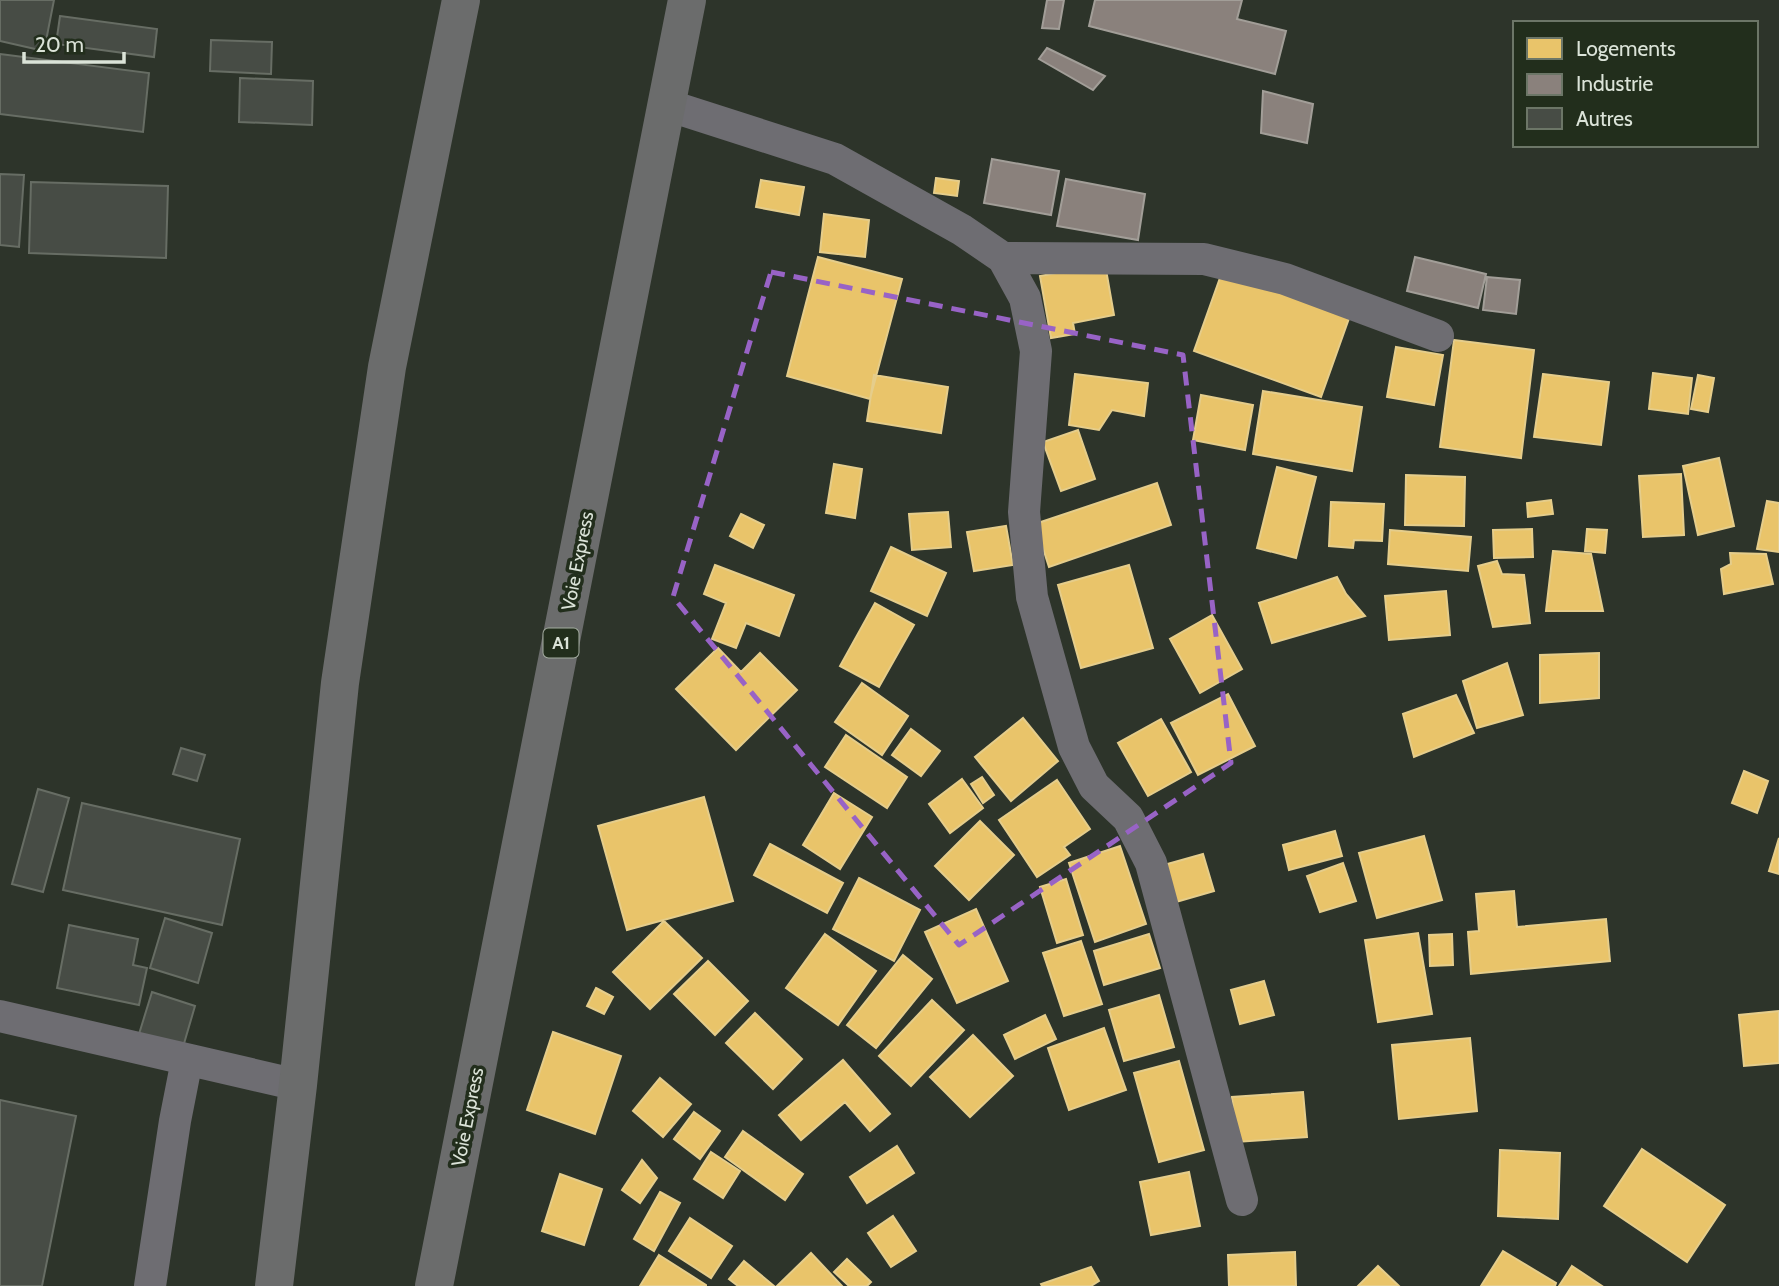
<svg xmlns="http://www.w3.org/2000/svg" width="1779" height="1286" font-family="Cabin,sans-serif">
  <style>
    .homes { fill: #e9c46a; stroke: #e5cd8b; stroke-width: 2 }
    .industry { fill: #8a817c; stroke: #a29e98; stroke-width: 2 }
    .building { fill: #474c45; stroke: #676d64; stroke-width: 2 }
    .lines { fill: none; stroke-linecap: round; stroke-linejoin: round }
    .minor { stroke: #6e6d72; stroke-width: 32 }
    .trunk { stroke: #6b6c6c; stroke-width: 38 }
    .marked { fill: none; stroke: #9863c6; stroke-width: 5; stroke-dasharray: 14 9; stroke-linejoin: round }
    .labels { text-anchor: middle; stroke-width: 7; stroke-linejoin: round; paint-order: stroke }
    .shield { fill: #222e1c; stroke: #a4ada0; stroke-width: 2 }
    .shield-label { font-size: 18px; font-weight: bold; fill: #dbe3d8 }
    .street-label { font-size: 19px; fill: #dbe3d8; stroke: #222e1c }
  </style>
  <rect width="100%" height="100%" fill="#2d342a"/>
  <path class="homes" d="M936 178 959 181 957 196 934 193Z
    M761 180 804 187 799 215 756 207Z
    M824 214 869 220 865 257 820 252Z
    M818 257 902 279 870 399 787 376Z
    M1226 261 1353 307 1321 397 1194 351Z
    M1105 264 1114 315 1073 323 1075 334 1051 338 1040 276Z
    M1454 340 1534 350 1521 458 1440 447Z
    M1396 347 1443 355 1434 405 1387 397Z
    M1653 373 1692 378 1688 414 1649 409Z
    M1075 374 1148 383 1144 416 1112 410 1099 430 1069 425Z
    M1543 374 1609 382 1601 445 1534 437Z
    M874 375 948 387 941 433 867 421Z
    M1698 375 1714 378 1708 412 1691 409Z
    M1263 391 1362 407 1352 471 1253 454Z
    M1201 395 1253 405 1245 450 1193 440Z
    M1078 430 1095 479 1061 491 1043 442Z
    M1719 458 1734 526 1698 535 1683 466Z
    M834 464 862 469 855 518 826 513Z
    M1277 467 1316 477 1296 558 1257 548Z
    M1681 474 1684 535 1643 537 1639 476Z
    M1406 475 1465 477 1464 526 1405 525Z
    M1157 483 1171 525 1049 567 1035 524Z
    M1551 500 1553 514 1528 517 1527 503Z
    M1767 501 1779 503V552L1757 549Z
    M1331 502 1384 504 1382 541 1354 540 1353 548 1329 546Z
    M948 512 951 547 912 550 909 514Z
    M741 514 764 525 753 548 730 536Z
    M1006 526 1013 565 974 571 967 532Z
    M1532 529 1533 557 1494 558 1493 530Z
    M1587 529 1607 530 1605 553 1585 551Z
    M1390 530 1471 537 1468 571 1388 564Z
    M891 547 946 573 927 616 871 591Z
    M1553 551 1591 554 1603 611H1546Z
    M1730 553 1766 554 1773 584 1724 594 1721 569 1731 564Z
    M1497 561 1502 574 1524 575 1530 623 1493 627 1478 566Z
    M715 565 794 595 779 636 746 623 736 648 712 639 726 603 704 594Z
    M1129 565 1153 648 1081 668 1058 585Z
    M1337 577 1346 594 1365 616 1272 643 1259 603Z
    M1446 591 1450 635 1389 640 1385 596Z
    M875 603 914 625 879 687 840 666Z
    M1212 615 1242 669 1200 693 1170 639Z
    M718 648 741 672 760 653 797 690 736 750 676 689Z
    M1599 653V698L1540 703V655Z
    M1507 663 1523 715 1477 728 1463 681Z
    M862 683 908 716 882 755 835 722Z
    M1228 694 1255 746 1198 775 1171 723Z
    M1456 695 1474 733 1414 757 1403 714Z
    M1023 718 1058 761 1011 801 975 757Z
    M1161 719 1191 772 1148 796 1118 743Z
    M911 729 940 751 921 776 892 755Z
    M846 735 907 777 887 808 825 767Z
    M1744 771 1768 781 1757 813 1732 803Z
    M982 777 994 795 983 803 971 784Z
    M962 779 983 808 950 833 929 804Z
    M1057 780 1090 829 1064 847 1070 855 1037 877 999 820Z
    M834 793 872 817 840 869 803 845Z
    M704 797 733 901 627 930 598 826Z
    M980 821 1014 855 969 900 935 866Z
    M1335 831 1342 856 1289 870 1283 845Z
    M1424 836 1442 900 1377 918 1359 853Z
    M1779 838V874L1769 871Z
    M770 844 843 883 827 913 754 875Z
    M1120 846 1146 924 1095 942 1069 863Z
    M1203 854 1214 891 1176 902 1164 865Z
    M1343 863 1356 901 1320 912 1307 876Z
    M859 878 920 910 894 961 833 929Z
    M1066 879 1083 935 1057 943 1040 887Z
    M1514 891 1517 927 1606 919 1610 961 1471 974 1468 932 1479 931 1476 894Z
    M976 909 1008 981 957 1003 925 932Z
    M664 921 702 958 650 1009 613 972Z
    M1418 933 1432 1014 1378 1022 1365 940Z
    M825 934 876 971 838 1025 786 988Z
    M1149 934 1160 968 1104 985 1094 951Z
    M1452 934 1453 965 1430 966 1429 935Z
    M1081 941 1102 1004 1064 1016 1043 953Z
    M903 955 932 979 876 1048 847 1025Z
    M708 961 748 1001 715 1035 674 994Z
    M1264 981 1274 1015 1240 1024 1231 990Z
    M596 988 613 997 604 1014 587 1006Z
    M1159 995 1174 1047 1124 1061 1109 1010Z
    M932 1000 964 1030 911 1086 879 1056Z
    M1779 1011V1063L1744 1066 1739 1015Z
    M755 1013 802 1059 773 1089 726 1043Z
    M1045 1015 1056 1039 1015 1059 1004 1035Z
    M1104 1028 1126 1090 1069 1110 1048 1048Z
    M553 1032 621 1056 595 1134 527 1110Z
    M973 1035 1013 1076 970 1117 930 1077Z
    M1470 1038 1477 1111 1399 1119 1392 1045Z
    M843 1060 890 1114 870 1131 845 1102 801 1140 779 1115Z
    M1179 1061 1204 1150 1159 1162 1134 1073Z
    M660 1078 691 1104 663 1137 633 1111Z
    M1303 1092 1307 1137 1236 1142 1232 1097Z
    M694 1112 720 1131 700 1159 674 1139Z
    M743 1131 803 1174 785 1200 725 1157Z
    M897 1146 914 1173 867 1203 850 1177Z
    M1642 1149 1725 1205 1687 1262 1604 1206Z
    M1500 1150 1560 1153 1558 1219 1498 1216Z
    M711 1152 740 1171 723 1198 694 1179Z
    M642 1160 657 1178 640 1203 622 1190Z
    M1189 1172 1200 1226 1151 1235 1140 1182Z
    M560 1174 602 1189 584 1245 542 1231Z
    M660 1192 680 1203 654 1251 634 1239Z
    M893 1216 916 1251 891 1267 868 1233Z
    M690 1218 732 1246 711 1278 669 1251Z
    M1503 1251 1556 1283 1555 1286H1481Z
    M1295 1252 1296 1286H1229L1228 1255Z
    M811 1253 842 1286H777Z
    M659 1255 706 1285V1286H640Z
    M847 1259 871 1282 867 1286H849L834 1272Z
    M744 1261 774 1286H738L729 1279Z
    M1378 1266 1399 1286H1358Z
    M1572 1266 1602 1286H1559Z
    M1091 1267 1099 1281 1091 1286H1042L1041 1284Z"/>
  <path class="industry" d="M1047 0H1064L1059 29 1042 28Z
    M1095 0H1242L1237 19 1286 31 1275 74 1089 26Z
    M1047 48 1105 76 1093 90 1039 59Z
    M1263 91 1313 104 1307 143 1261 133Z
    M992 159 1059 171 1051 215 984 203Z
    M1066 179 1145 194 1138 240 1057 226Z
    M1415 257 1486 274 1478 308 1407 291Z
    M1487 277 1520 280 1516 314 1483 310Z"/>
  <path class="building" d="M0 0H54L44 51 0 41Z
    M60 16 157 29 154 57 56 44Z
    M211 40 272 42 271 74 210 71Z
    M0 54 149 73 143 132 0 114Z
    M240 78 313 81 312 125 239 122Z
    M0 174 24 175 19 247 0 245Z
    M31 182 168 186 166 258 29 253Z
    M181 748 205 755 197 781 173 774Z
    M38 789 69 798 43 892 12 884Z
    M82 803 240 839 222 925 63 890Z
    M165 918 212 933 198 983 150 968Z
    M69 925 138 939 133 965 147 968 139 1005 57 988Z
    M152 992 195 1006 183 1047 139 1034Z
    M0 1100 76 1116 42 1286H0Z"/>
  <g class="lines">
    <path class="minor" d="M667 105 835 159 962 230 1003 258 1025 298 1036 351 1024 512 1032 597 1074 747 1094 786 1128 818 1151 863 1242 1200
      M1003 258 1204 259 1285 279 1438 336
      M0 1016 298 1085
      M150 1286 175 1121 187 1060"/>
    <path class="trunk" d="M274 1286 298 1085 340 683 387 367 461 0
      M434 1286 687 0"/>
  </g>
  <path class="marked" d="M771 272 1183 355 1231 763 959 945 673 597Z"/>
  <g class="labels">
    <rect class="shield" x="543.5" y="628.5" width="35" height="29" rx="5"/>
    <g class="shield-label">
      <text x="561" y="649">A1</text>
    </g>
    <g class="street-label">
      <text transform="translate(577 561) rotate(-79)" y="7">Voie Express</text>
      <text transform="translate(467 1117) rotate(-79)" y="7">Voie Express</text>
    </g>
  </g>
  <rect x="1513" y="21" width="245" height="126" fill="#222e1c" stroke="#6c7667" stroke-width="2"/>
  <rect x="1527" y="38" width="35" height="21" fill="#e9c46a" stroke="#6c7667" stroke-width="2"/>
  <text x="1576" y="56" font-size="21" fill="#dbe3d8">Logements</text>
  <rect x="1527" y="74" width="35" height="21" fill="#8a817c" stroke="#6c7667" stroke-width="2"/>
  <text x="1576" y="91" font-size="21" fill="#dbe3d8">Industrie</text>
  <rect x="1527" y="108" width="35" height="21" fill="#474c45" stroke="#6c7667" stroke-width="2"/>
  <text x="1576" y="126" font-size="21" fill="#dbe3d8">Autres</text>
  <path d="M24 52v10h100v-10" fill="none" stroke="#dbe3d8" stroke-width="3.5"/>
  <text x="35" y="52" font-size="21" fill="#dbe3d8" stroke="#222e1c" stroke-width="5" paint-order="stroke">20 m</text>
</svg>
